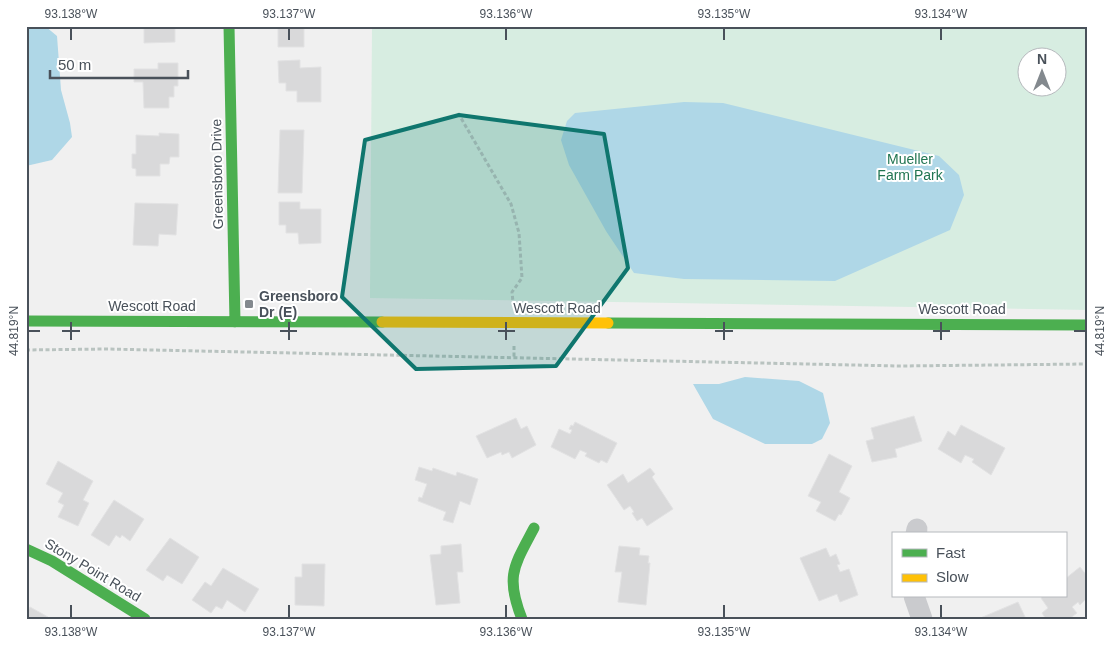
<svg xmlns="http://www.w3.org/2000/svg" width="1114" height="645" font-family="Arial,sans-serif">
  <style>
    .green { fill: #d7ede1; fill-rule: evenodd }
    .water { fill: #afd7e7 }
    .building { fill: #d9d9da; stroke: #e2e2e3 }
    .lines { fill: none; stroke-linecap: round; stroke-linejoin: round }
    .path { stroke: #b9c3c0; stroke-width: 3; stroke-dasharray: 4 2.5; stroke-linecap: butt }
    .street { stroke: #cacbce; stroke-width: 21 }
    .fast { stroke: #4caf50; stroke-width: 11 }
    .slow { stroke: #ffc107; stroke-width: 11 }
    .marked { fill: #0f766e; fill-opacity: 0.2; stroke: #0f766e; stroke-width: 4; stroke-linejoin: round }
    .ticks { fill: none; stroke: #49515a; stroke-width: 2 }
    .poi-dot { fill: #83898e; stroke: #fff; stroke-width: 2 }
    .labels { text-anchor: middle; stroke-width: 4; stroke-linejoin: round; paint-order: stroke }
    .park-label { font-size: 14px; fill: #207551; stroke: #fff }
    .street-label { font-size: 14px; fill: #49515a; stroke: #fff }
    .poi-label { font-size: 14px; font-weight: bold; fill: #49515a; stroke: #fff; text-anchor: start }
    .neatline { fill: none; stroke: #49515a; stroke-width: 2 }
    .ticks-label { font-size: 12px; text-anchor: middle; fill: #49515a }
  </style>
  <rect width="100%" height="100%" fill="#f0f0f0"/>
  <path class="green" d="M372 26H1088V310L370 298ZM1026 58H1056V88H1026Z"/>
  <path class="water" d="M26 26H45L57 36 61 90 70 123 72 137 52 160 26 166Z
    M684 102 723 103 939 156 959 175 964 195 950 230 835 281 684 279 634 273 606 231 569 165 561 140 567 121 575 113Z
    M745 377 799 381 823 393 830 423 822 439 812 444H765L713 419 693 384H719Z"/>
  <path class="building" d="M144 26H175V42L144 43Z
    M278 26H304V47H278Z
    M300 60V68L321 67V102H297V91H286V83H279L278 61Z
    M158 63H178V86H174V97H169V108H144L143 82H134V69H158Z
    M280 130H304L302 193H278Z
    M159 133 179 134V157H170L169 164H160V176H136V169L132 168V154H136V135L159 136Z
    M279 202H300V209H321V243L299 244 298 233H286V225H279Z
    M135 203 178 204 176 235 159 234 158 246 133 245Z
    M914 416 922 441 895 449 897 457 872 462 866 441 874 439 871 428Z
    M516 418 521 429 527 426 536 445 512 458 509 452 502 455 501 452 487 458 476 436Z
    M575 422 617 443 607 463 601 460 599 463 585 456 587 453 580 450 575 459 551 447 559 429 570 434 572 430 569 429 571 425 573 426Z
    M961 425 1005 448 991 475 972 462 974 459 965 455 961 463 938 449 948 431 955 436Z
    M829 454 852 466 839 492 850 498 841 515 839 514 835 521 816 511 821 502 808 496Z
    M58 461 93 481 83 500 89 503 78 526 58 517 64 505 58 502 63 493 46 484Z
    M419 467 432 471 433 468 456 476 457 472 478 479 470 505 460 501 453 523 443 520 446 512 418 501 419 497 422 498 427 484 415 480Z
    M650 468 655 474 652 477 673 509 647 526 642 518 637 521 632 513 634 512 630 506 624 510 607 485 623 474 628 483Z
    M114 500 144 519 130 541 122 535 120 538 116 535 109 546 91 535Z
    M170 538 199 557 182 584 167 575 163 581 146 570Z
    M461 544 463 572H457L460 603 436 605 430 555 441 554V546Z
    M619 546 640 548 639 555 649 556 648 563H650L646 605 618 602 622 572H615Z
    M826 548 830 557 836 554 840 564 837 565 840 572 849 569 858 595 840 602 837 594 819 601 800 558Z
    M302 564H325L324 606 295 605V577H302Z
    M1080 567 1088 577V597L1080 605 1078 602 1072 607 1077 613 1069 619H1046L1042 613 1048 608 1041 598 1043 596H1065V579Z
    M223 568 259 589 245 612 227 600 222 609 216 606 211 613 192 600 205 582 211 586Z
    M1018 602 1026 619H978Z
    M30 607 48 617 47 619H26V614Z"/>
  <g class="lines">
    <path class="path" d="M458 113 511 204 519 233 522 278 512 292 513 302
      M514 346V357
      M26 350 106 349 899 366 1088 364"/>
    <path class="street" d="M916 534 917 529
      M914 596 922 619"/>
    <path class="fast" d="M229 26 235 322
      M26 321 382 322
      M608 323 1088 325
      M26 549 52 561 145 619
      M522 619C505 576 514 566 534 528"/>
    <path class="slow" d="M382 322 608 323"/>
  </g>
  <path class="marked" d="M459 115 604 134 628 268 556 366 416 369 342 297 365 140Z"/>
  <path class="ticks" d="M71 28V40M289 28V40M506 28V40M724 28V40M941 28V40M71 322V340M289 322V340M506 322V340M724 322V340M941 322V340M28 331H40M62 331H80M280 331H297M498 331H515M715 331H733M933 331H950M1074 331H1086M71 605V618M289 605V618M506 605V618M724 605V618M941 605V618"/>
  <rect class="poi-dot" x="244" y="299" width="10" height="10" rx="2.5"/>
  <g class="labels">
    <g class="park-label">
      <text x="910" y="164">Mueller<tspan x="910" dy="16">Farm Park</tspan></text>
    </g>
    <g class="street-label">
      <text transform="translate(217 174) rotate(-91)" y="5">Greensboro Drive</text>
      <text x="152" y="311">Wescott Road</text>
      <text x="557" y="313">Wescott Road</text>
      <text x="962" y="314">Wescott Road</text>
      <text transform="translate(93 570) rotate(31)" y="5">Stony Point Road</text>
    </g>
    <g class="poi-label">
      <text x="259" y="301">Greensboro<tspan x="259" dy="16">Dr (E)</tspan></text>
    </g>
  </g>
  <rect width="1114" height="645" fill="none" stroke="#ffffff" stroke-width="55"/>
  <rect x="892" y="532" width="175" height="65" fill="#ffffff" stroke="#b6b9bd"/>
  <rect x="902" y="549" width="25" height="8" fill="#4caf50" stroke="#b6b9bd"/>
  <text x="936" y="558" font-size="15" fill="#49515a">Fast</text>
  <rect x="902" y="574" width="25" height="8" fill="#ffc107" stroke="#b6b9bd"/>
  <text x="936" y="582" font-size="15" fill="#49515a">Slow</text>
  <g transform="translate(1042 72)"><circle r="24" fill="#ffffff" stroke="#b6b9bd"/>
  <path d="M0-4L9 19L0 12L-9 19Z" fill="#83898e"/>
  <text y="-8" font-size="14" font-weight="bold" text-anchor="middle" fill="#49515a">N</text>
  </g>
  <path d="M50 70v8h138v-8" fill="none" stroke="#49515a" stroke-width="2.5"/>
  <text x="58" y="70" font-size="15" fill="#49515a" stroke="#ffffff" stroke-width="4" paint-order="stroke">50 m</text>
  <rect x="28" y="28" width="1058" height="590" class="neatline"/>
  <g class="ticks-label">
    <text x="71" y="18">93.138°W</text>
    <text x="289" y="18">93.137°W</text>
    <text x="506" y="18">93.136°W</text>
    <text x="724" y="18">93.135°W</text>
    <text x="941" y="18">93.134°W</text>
    <text transform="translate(14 331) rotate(-90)" y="4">44.819°N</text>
    <text transform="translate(1100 331) rotate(-90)" y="4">44.819°N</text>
    <text x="71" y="636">93.138°W</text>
    <text x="289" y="636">93.137°W</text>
    <text x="506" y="636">93.136°W</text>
    <text x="724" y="636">93.135°W</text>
    <text x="941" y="636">93.134°W</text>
  </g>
</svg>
